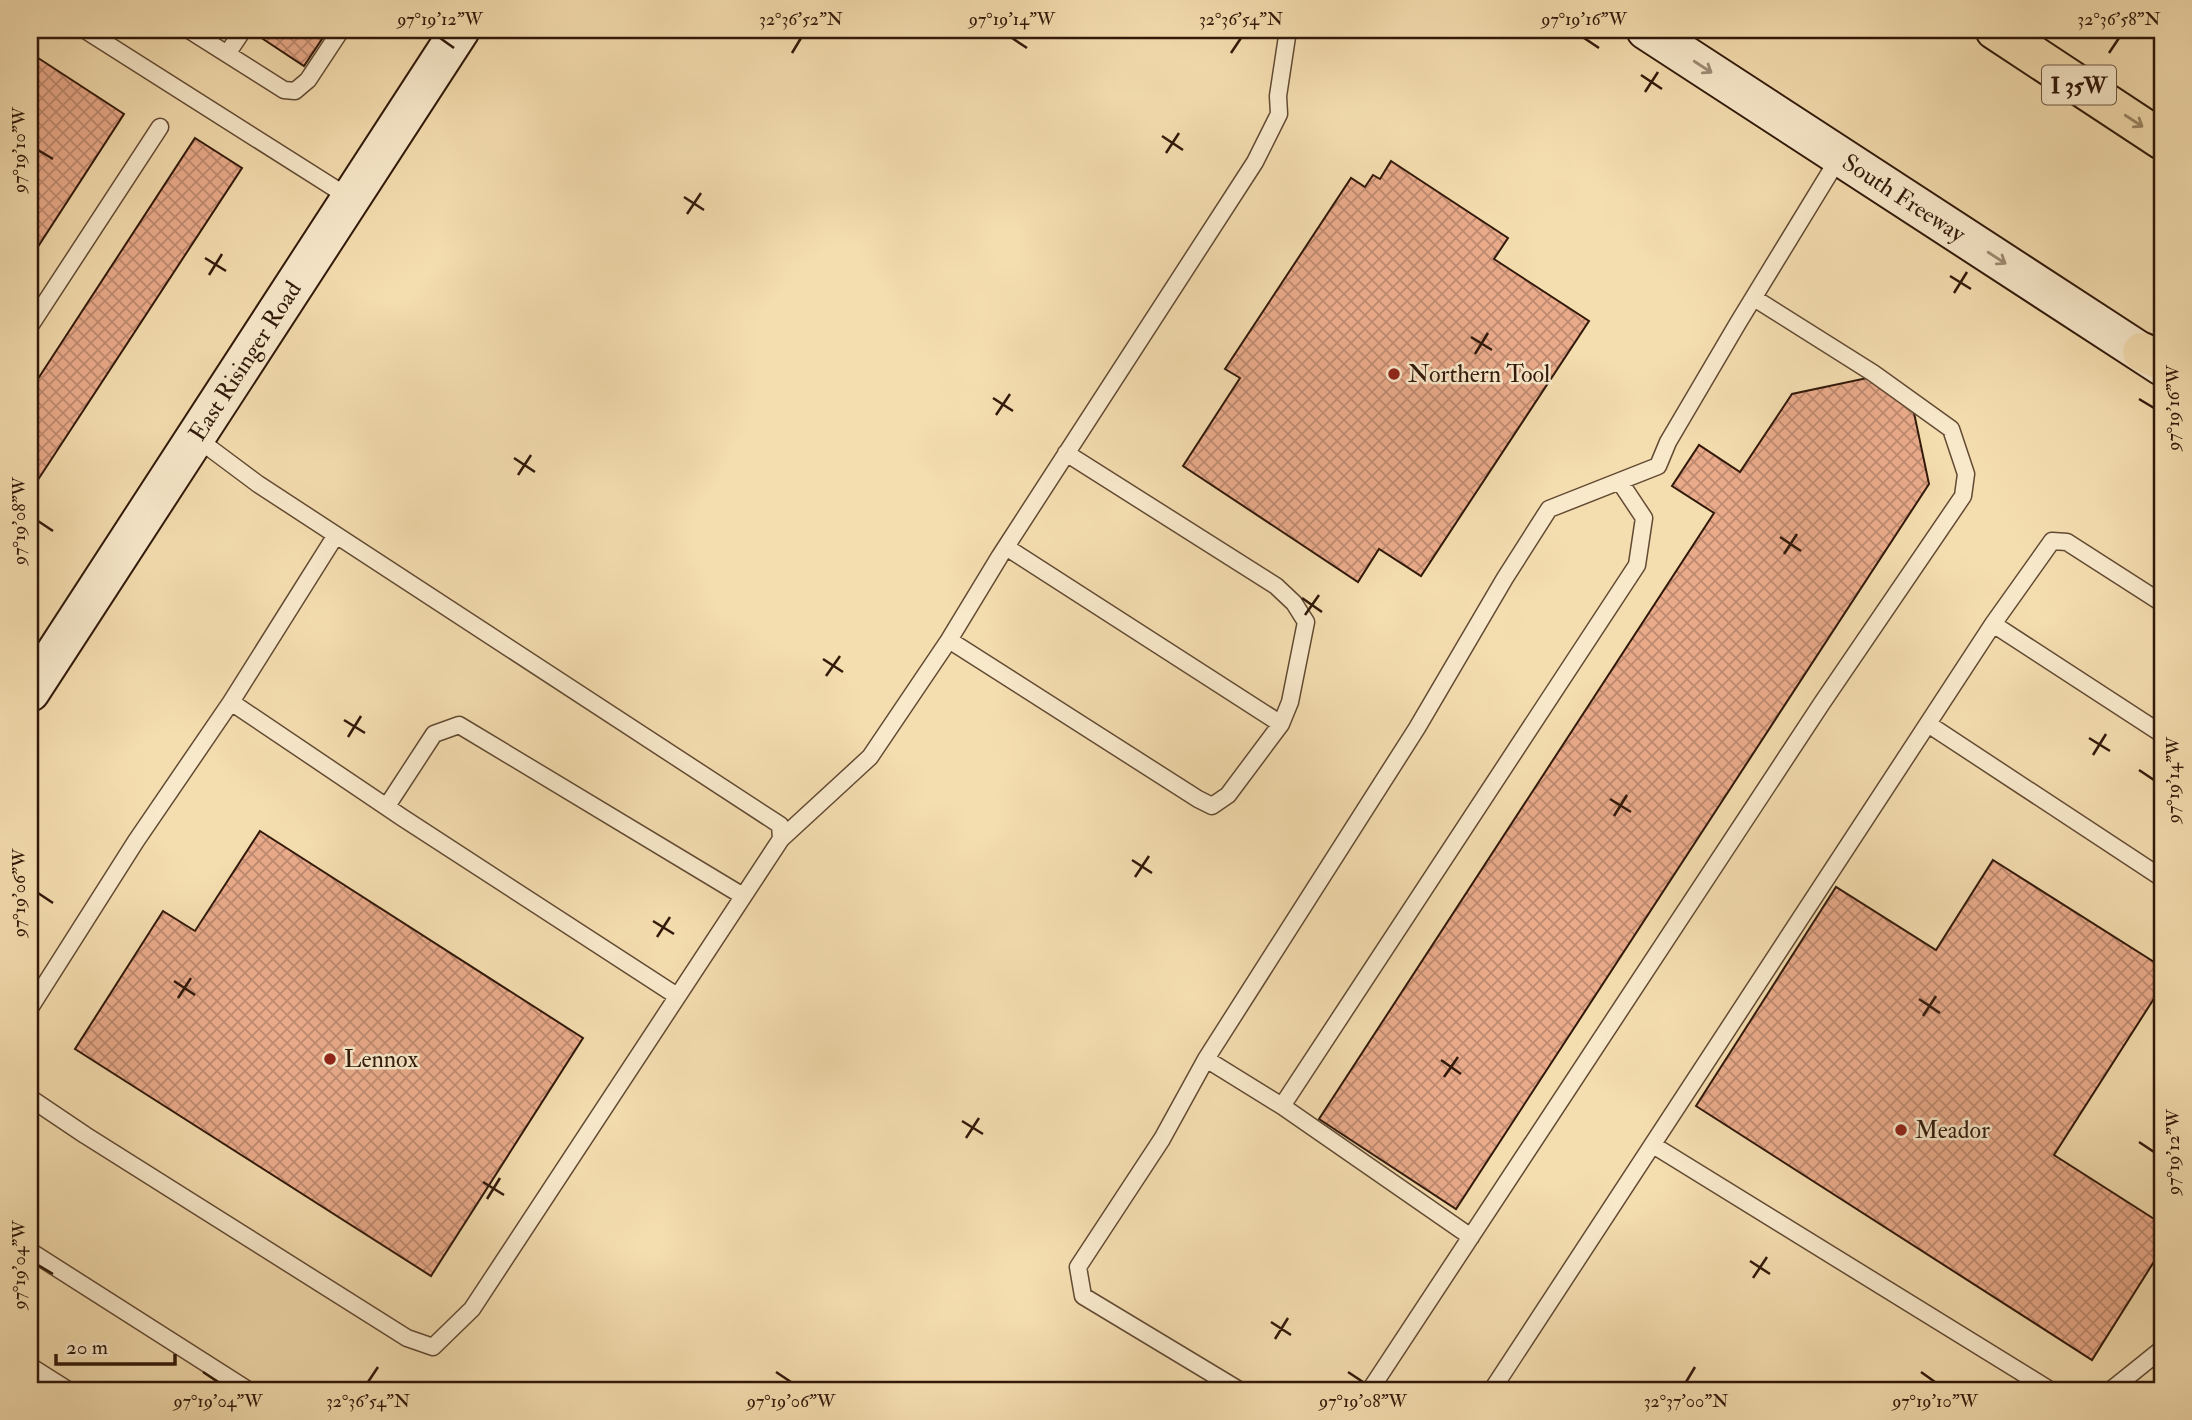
<svg xmlns="http://www.w3.org/2000/svg" width="2192" height="1420" font-family="'IM FELL Double Pica',serif">
  <style>
    .building { fill: url(#building-cross-hatch); stroke: #31190a; stroke-width: 2 }
    .lines { fill: none; stroke-linecap: round; stroke-linejoin: round }
    .lane-casing { stroke: #624a33; stroke-width: 19 }
    .secondary-casing { stroke: #31190a; stroke-width: 42 }
    .highway-casing { stroke: #31190a; stroke-width: 42 }
    .lane { stroke: #f8e9cb; stroke-width: 16 }
    .secondary { stroke: #f8e9cb; stroke-width: 38 }
    .highway { stroke: #f4ddaf; stroke-width: 38 }
    .oneway { stroke: #9e8b74 }
    .oneway2 { stroke: #9c8565 }
    .ticks { fill: none; stroke: #31190a; stroke-width: 2.5 }
    .poi-dot { fill: #8f2418; stroke: #f8e9cb; stroke-width: 2.5 }
    .labels { text-anchor: middle; stroke-width: 5; stroke-linejoin: round; paint-order: stroke }
    .shield { fill: #f8e9cb; stroke: #6d5744; stroke-width: 2 }
    .shield-label { font-size: 23px; font-weight: bold; fill: #31190a }
    .street-label { font-size: 24px; fill: #31190a; stroke: #f8e9cb }
    .poi-label { font-size: 24px; fill: #31190a; stroke: #f8e9cb; text-anchor: start }
    .neatline { fill: none; stroke: #31190a; stroke-width: 2.5 }
    .ticks-label { font-size: 18px; text-anchor: middle; fill: #31190a }
  </style>
  <defs>
    <pattern id="building-cross-hatch" width="8" height="8" patternUnits="userSpaceOnUse" patternTransform="scale(1.75)"><rect width="8" height="8" fill="#eaab8b"/><path d="M0 0l8 8M0 8l8-8" fill="none" stroke="#be8a70"/></pattern>
  </defs>
  <rect width="100%" height="100%" fill="#f4ddaf"/>
  <filter id="stains"><feTurbulence type="fractalNoise" baseFrequency=".00286" numOctaves="4"/><feColorMatrix values="0 0 0 0 .2 0 0 0 0 .09 0 0 0 0 .02 0 0 0 .5 -.17"/></filter>
  <radialGradient id="worn" r=".72"><stop offset=".6" stop-color="#630" stop-opacity="0"/><stop offset="1" stop-color="#630" stop-opacity=".3"/></radialGradient>
  <path class="building" d="M264 30H328L304 66 260 37Z
    M32 54 124 114 30 259V59Z
    M195 138 242 168 30 492V391Z
    M1391 161 1508 238 1494 259 1589 321 1421 576 1379 549 1358 582 1183 466 1240 378 1225 369 1351 178 1365 187 1373 175 1380 179Z
    M1867 378 1913 408 1929 484 1456 1209 1319 1119 1714 513 1672 486 1699 445 1740 472 1792 394Z
    M260 831 583 1038 431 1276 75 1049 163 911 195 931Z
    M1993 860 2162 967V986L2054 1155 2162 1224V1249L2092 1360 1696 1106 1836 887 1936 950Z"/>
  <g class="lines">
    <defs>
      <path id="lane" d="M85 30 350 198
        M189 30 284 90 295 91 308 80 341 30
        M227 54 243 30
        M30 326 160 127
        M1006 547 1281 724
        M1993 624 2162 734
        M949 640 1198 799 1212 806 1228 795 1281 724 1290 702 1306 622 1294 603 1276 586 1066 453
        M231 702 403 818 677 996
        M1928 724 2162 878
        M387 806 434 734 459 725 743 896
        M781 839 870 757 949 640 1000 556 1255 162 1279 114 1278 96 1288 30
        M30 1008 136 841 231 702 336 535
        M1206 1059 1282 1106 1471 1237
        M30 1098 85 1135 407 1338 433 1347 472 1309 781 839 780 825 258 484 195 437
        M1282 1106 1637 565 1644 518 1620 482
        M1653 1145 2050 1390
        M30 1251 248 1390
        M30 1366 68 1390
        M1239 1390 1083 1296 1078 1267 1162 1139 1206 1059 1417 728 1505 578 1549 509 1658 466 1668 442 1738 323 1840 156
        M1370 1390 1822 703 1963 496 1966 474 1951 429 1873 373 1754 298
        M1492 1390 1993 624 2052 541 2067 542 2162 603
        M2111 1390 2162 1349"/>
      <path id="secondary" d="M1646 30 2162 366
        M30 692 460 30"/>
      <path id="highway" d="M1995 30 2162 140
        M2142 352 2162 361"/>
    </defs>
    <use href="#lane" class="lane-casing"/>
    <use href="#secondary" class="secondary-casing"/>
    <use href="#highway" class="highway-casing"/>
    <use href="#lane" class="lane"/>
    <use href="#secondary" class="secondary"/>
    <use href="#highway" class="highway"/>
  </g>
  <defs><path id="oneway-shaft" d="M-6 0H5M1.5-3L5.5 0L1.5 3" fill="none" stroke-width="1.6" stroke-linecap="round" stroke-linejoin="round" transform="scale(1.75)"/></defs>
  <g class="oneway">
    <use href="#oneway-shaft" transform="translate(1703 67) rotate(33)"/>
    <use href="#oneway-shaft" transform="translate(1997 258) rotate(33)"/>
  </g>
  <use class="oneway2" href="#oneway-shaft" transform="translate(2134 121) rotate(33)"/>
  <path class="ticks" d="M440 38 454 48M1012 38 1027 48M1584 38 1599 48M792 53 801 38M1231 53 1241 38M2109 53 2119 38M1641 75 1662 89M1645 92 1658 72M1162 136 1183 150M38 150 53 159M1166 153 1179 133M684 197 704 210M687 214 701 193M205 258 226 271M209 275 222 254M1950 276 1971 289M1954 293 1967 272M1471 337 1492 350M1475 354 1488 333M993 398 1013 411M2139 399 2154 408M996 415 1010 394M514 458 535 472M518 475 531 455M38 521 53 531M1780 537 1801 551M1784 554 1797 534M1302 598 1322 612M1305 615 1319 595M823 659 843 672M826 676 840 656M344 720 365 733M348 737 361 716M2089 738 2110 751M2093 755 2106 734M2139 770 2154 780M1610 799 1631 812M1614 816 1627 795M1132 860 1152 873M1135 877 1149 856M38 893 53 903M653 921 674 934M657 937 670 917M174 981 195 995M178 998 191 978M1919 999 1940 1013M1923 1016 1936 996M1441 1060 1461 1074M1444 1077 1458 1057M962 1121 983 1134M966 1138 979 1118M2139 1142 2154 1152M483 1182 504 1195M487 1199 500 1178M1750 1261 1770 1274M38 1265 53 1274M1753 1278 1767 1257M1271 1322 1291 1335M1275 1339 1288 1318M203 1372 218 1382M776 1372 791 1382M1348 1372 1363 1382M1921 1372 1935 1382M368 1382 378 1367M1686 1382 1695 1367"/>
  <g class="poi-dot">
    <circle cx="1394" cy="374" r="7"/>
    <circle cx="330" cy="1059" r="7"/>
    <circle cx="1901" cy="1130" r="7"/>
  </g>
  <g class="labels">
    <rect class="shield" x="2042" y="65.5" width="74" height="39" rx="5"/>
    <g class="shield-label">
      <text x="2079" y="93">I 35W</text>
    </g>
    <g class="street-label">
      <text transform="translate(1904 198) rotate(33)" y="8">South Freeway</text>
      <text transform="translate(245 361) rotate(-57)" y="8">East Risinger Road</text>
    </g>
    <g class="poi-label">
      <text x="1408" y="382">Northern Tool</text>
      <text x="344" y="1067">Lennox</text>
      <text x="1915" y="1138">Meador</text>
    </g>
  </g>
  <rect width="2192" height="1420" fill="none" stroke="#f4ddaf" stroke-width="77"/>
  <path d="M56 1354v10h119v-10" fill="none" stroke="#31190a" stroke-width="3.5"/>
  <text x="66" y="1354" font-size="21" fill="#31190a" stroke="#f8e9cb" stroke-width="5" paint-order="stroke">20 m</text>
  <rect x="38" y="38" width="2116" height="1344" class="neatline"/>
  <g class="ticks-label">
    <text x="440" y="25">97°19'12"W</text>
    <text x="801" y="25">32°36'52"N</text>
    <text x="1012" y="25">97°19'14"W</text>
    <text x="1241" y="25">32°36'54"N</text>
    <text x="1584" y="25">97°19'16"W</text>
    <text x="2119" y="25">32°36'58"N</text>
    <text transform="translate(19 150) rotate(-90)" y="6">97°19'10"W</text>
    <text transform="translate(2173 408) rotate(-90)" y="6">97°19'16"W</text>
    <text transform="translate(19 521) rotate(-90)" y="6">97°19'08"W</text>
    <text transform="translate(2173 780) rotate(-90)" y="6">97°19'14"W</text>
    <text transform="translate(19 893) rotate(-90)" y="6">97°19'06"W</text>
    <text transform="translate(2173 1152) rotate(-90)" y="6">97°19'12"W</text>
    <text transform="translate(19 1265) rotate(-90)" y="6">97°19'04"W</text>
    <text x="218" y="1407">97°19'04"W</text>
    <text x="368" y="1407">32°36'54"N</text>
    <text x="791" y="1407">97°19'06"W</text>
    <text x="1363" y="1407">97°19'08"W</text>
    <text x="1686" y="1407">32°37'00"N</text>
    <text x="1935" y="1407">97°19'10"W</text>
  </g>
  <rect width="100%" height="100%" filter="url(#stains)"/>
  <rect width="100%" height="100%" fill="url(#worn)"/>
</svg>
